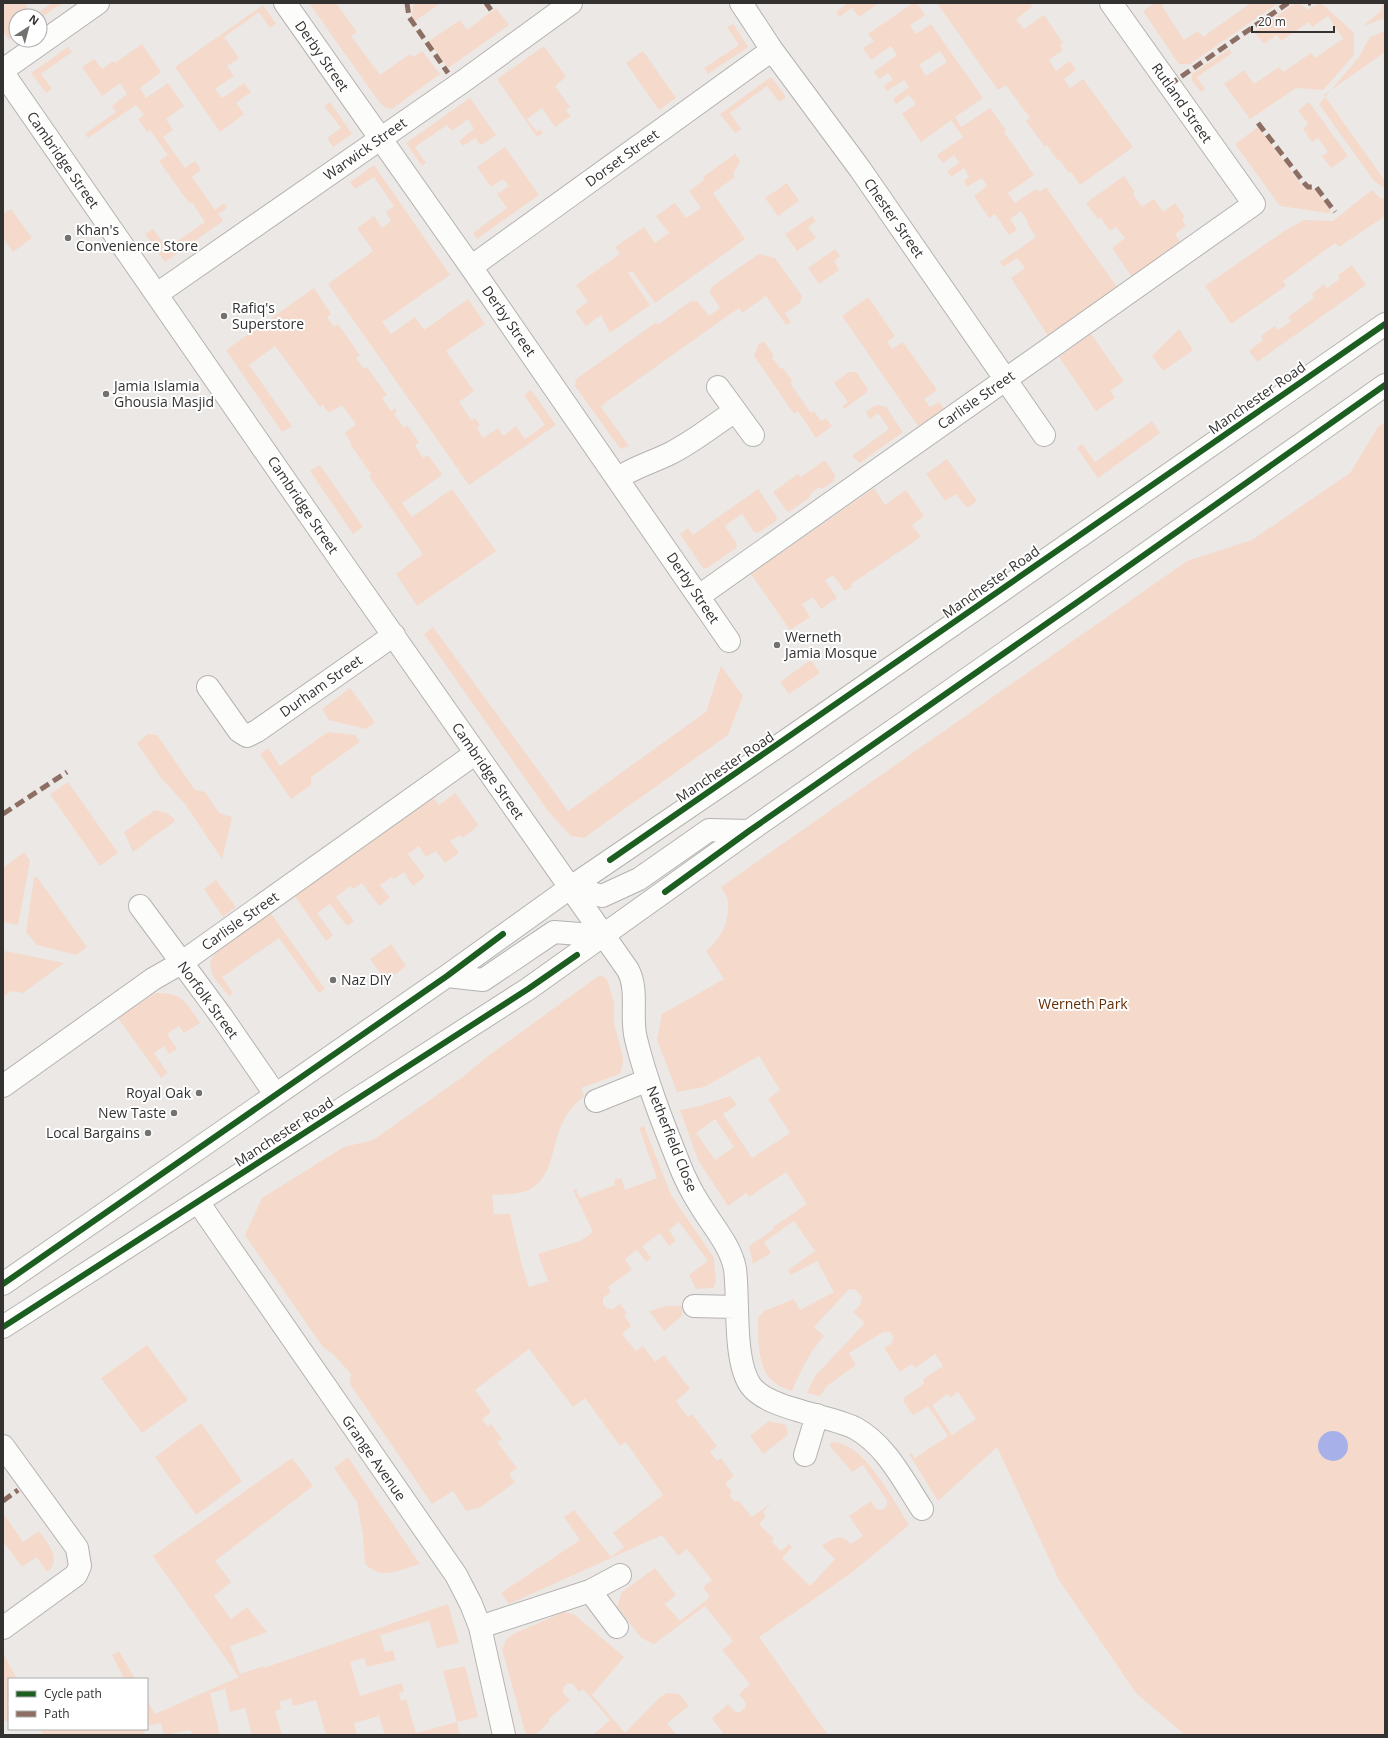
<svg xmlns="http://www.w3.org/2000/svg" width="1388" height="1738" font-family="'Open Sans',sans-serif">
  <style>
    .green { fill: #f5dacb; fill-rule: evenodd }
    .water { fill: #a8b0ea }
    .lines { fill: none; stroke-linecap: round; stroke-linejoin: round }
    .minor-casing { stroke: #b5b3b1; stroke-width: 24 }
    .highway-casing { stroke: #b5b3b1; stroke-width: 24 }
    .minor { stroke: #fcfcfb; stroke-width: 22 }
    .highway { stroke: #fcfcfb; stroke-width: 22 }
    .quiet { stroke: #8d6e63; stroke-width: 5; stroke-dasharray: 10 5; stroke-linecap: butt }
    .cycleway-casing { stroke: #fff; stroke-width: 8 }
    .cycleway { stroke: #1b5e20; stroke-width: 6 }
    .poi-dot { fill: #747270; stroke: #fff; stroke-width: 1.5 }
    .labels { text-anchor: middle; stroke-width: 4; stroke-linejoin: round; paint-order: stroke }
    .street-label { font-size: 14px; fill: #343231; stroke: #fff }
    .poi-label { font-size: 14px; fill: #343231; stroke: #fff; text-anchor: start }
    .park-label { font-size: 14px; fill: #632d05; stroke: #fff }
  </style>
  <rect width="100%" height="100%" fill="#ebe8e6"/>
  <path class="green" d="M5 3H25L33 16H16V35L9 40 3 31V5Z
    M52 3H63L40 18V16H33Z
    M309 3H336L357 32 351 36 380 75 410 54 413 57 422 51 440 74 392 109 386 108 380 103Z
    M416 3H441L415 21 412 17 413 5Z
    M848 3H879L859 17 852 8 839 17 836 12Z
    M913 3H917L925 15 910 25 916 34 931 24 983 98 955 117 961 127 990 108 1006 130 1004 132 1034 175 1008 193 1015 203 1036 189 1039 192 1046 187 1117 287 1048 336 1011 278 1025 268 1017 258 1003 267 1000 262 1036 237 1027 223 1028 222 1021 211 1010 219 1017 230 1009 235 995 214 989 218 974 196 987 186 982 178 967 187 964 181 969 177 964 168 951 177 947 171 959 163 954 155 943 163 937 155 963 137 951 120 921 142 902 114 916 104 909 95 896 104 893 99 909 87 904 80 887 91 884 86 893 79 888 73 879 79 874 72 897 55 891 46 871 60 863 48 874 41 868 34ZM940 51 947 62 926 76 919 65Z
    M937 3H1030L1032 7 1016 19 1024 29 1044 15 1063 43 1060 46 1063 50 1049 60 1056 71 1070 61 1076 70 1064 79 1070 88 1083 79 1133 147 1080 185 1071 172 1069 173 1059 159 1057 160 1047 145 1045 147 1026 121 1030 118 1006 85 998 90Z
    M1155 3H1165L1162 6 1184 40 1198 31 1203 37 1251 3 1277 4 1190 64H1179L1143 11Z
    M1319 3H1321L1354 33V55L1323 90 1296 88 1250 119 1224 84 1244 70 1254 84 1279 67 1283 72 1311 53 1315 58 1343 39 1328 16 1312 27 1309 22 1281 41 1277 35 1264 44 1254 32 1294 4H1301L1307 10Z
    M1383 3H1385V18L1363 26 1381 11Z
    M263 5 276 24 270 28 259 12 224 37 239 58 227 66 234 76 215 89 222 98 244 83 251 92 236 103 244 114 220 132 175 67Z
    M496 8 509 25 448 68 429 41 460 20 467 30Z
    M733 24 748 47 708 74 704 68 739 45 727 27Z
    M1385 31V52L1324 95 1385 181 1384 188 1374 181 1319 104 1359 57 1370 37Z
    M142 44 161 72 140 88 146 98 168 83 184 106 166 119 173 130 163 137 185 168 195 161 201 170 192 177 215 210 224 203 227 208 218 214 223 221 165 262 145 234 153 229 167 248 205 222 192 202 189 203 159 161 168 155 150 130 147 132 138 119 144 115 136 105 88 138 85 134 116 112 112 106 127 94 120 83 102 96 82 67 94 59 102 69 113 61 115 63Z
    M544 46 566 77 555 86 570 107 566 110 571 116 555 127 542 108 527 119 537 132 540 129 543 133 537 137 497 79Z
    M68 47 72 52 41 74 52 89 46 93 31 73Z
    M1229 49 1232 53 1197 77 1205 89 1201 92 1192 80V74Z
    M643 51 676 98 659 110 626 63Z
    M771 77 786 97 779 102 767 86 730 113 741 129 735 133 720 114Z
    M470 98 496 135 481 145 475 138 463 146 459 141 474 129 468 119 452 131 447 125 415 147 426 163 422 166 406 143Z
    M330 102 352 134 333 147 327 138 341 128 324 106Z
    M1309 102 1348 156 1331 168 1322 156 1328 152 1318 138 1312 142 1303 129 1308 124 1298 110Z
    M1258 127 1304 188 1316 190 1331 211 1328 213 1280 206 1235 144Z
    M505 147 539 195 477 239 473 233 507 208 497 194 509 186 503 179 491 187 477 167Z
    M735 154 740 161 733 174 735 177 713 193 745 239 655 303 632 271 628 273 650 305 610 333 601 315 586 326 575 311 588 302 576 285 620 254 615 247 644 227 655 243 669 233 656 216 675 203 686 218 701 208 689 191 704 180 703 177Z
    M374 165 450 275 382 322 391 334 415 317 424 330 468 299 485 324 446 351 474 391 459 402 472 421 475 418 480 425 477 428 483 438 498 428 503 436 516 426 525 439 545 425 524 395 531 390 556 425 469 485 328 284 373 251 357 228 374 216 382 228 391 221 386 212 394 206 374 177 355 189 350 182Z
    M1124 176 1135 192 1133 194 1142 207 1154 199 1163 212 1175 203 1185 217 1182 220 1186 226 1175 234 1181 243 1131 276 1112 248 1125 238 1116 227 1110 231 1100 217 1098 219 1086 203Z
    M787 183 799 201 778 216 765 198Z
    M1372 190 1379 197 1385 199V216L1339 247 1335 243 1283 281 1286 286 1231 324 1205 286 1283 232 1304 220 1333 221Z
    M11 209 32 238 13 252 3 238V214Z
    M812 216 816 221 808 227 816 238 797 251 785 234Z
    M835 249 840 256 834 261 839 270 819 284 808 268Z
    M759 254 775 258 802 296 800 303 785 313 791 322 786 325 766 296 742 313 739 308 606 402 601 407 629 446 622 449 619 447 575 386 576 379 655 323 659 324 691 301 698 302 709 316 720 308 710 293 711 287Z
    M1352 265 1366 285 1257 362 1249 351 1263 340 1261 336 1275 326 1278 330 1291 321 1288 317 1314 298 1312 294 1324 284 1327 288 1340 279 1338 275Z
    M314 288 331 314 327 317 334 327 338 324 360 355 356 358 364 369 367 367 387 395 382 398 391 411 395 408 397 411 394 414 404 428 407 425 419 442 415 445 423 458 428 455 441 473 442 475 402 503 412 517 452 489 496 551 417 606 396 574 423 554 369 476 371 474 350 444 351 443 345 433 356 424 342 405 329 413 323 405 320 407 275 346 249 365 292 426 282 432 226 350Z
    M868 297 895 336 887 342 892 349 903 342 937 390 924 399 930 407 939 402 944 409 918 426 842 316Z
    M1179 329 1193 350 1163 371 1152 356Z
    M1091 334 1124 381 1110 391 1115 398 1096 411 1059 357Z
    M764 341 774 356 772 358 781 369 783 368 793 382 790 383 811 413 814 411 821 421 826 418 832 426 816 438 798 411 794 414 754 356 758 345Z
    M849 372H856L868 389 866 393 844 409 842 406 848 402 834 383Z
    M879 405 886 407 903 432 860 463 852 456 889 429 878 413 870 419 866 412 874 406Z
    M1152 421 1160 433 1098 478 1077 448 1082 444 1095 462Z
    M1385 422V1735H1185L1136 1693 1059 1580 997 1447 938 1501 909 1454 911 1453 915 1458 948 1436 928 1406 913 1415 903 1401 905 1397 924 1384 923 1379 943 1366 935 1354 915 1368 912 1364 900 1372 884 1348 891 1344 894 1338 890 1332H883L849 1353 856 1365 827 1386 820 1396 807 1393 815 1376 865 1323 853 1312 860 1305 862 1297 855 1289 848 1290 814 1327 824 1336C809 1353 801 1370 792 1391 787 1389 780 1387 775 1383 757 1371 758 1337 758 1318L764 1311 794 1299 800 1310 834 1292 817 1261 791 1275 788 1270 815 1251 794 1221 764 1242 771 1253 753 1264 749 1246 774 1229 773 1227 807 1204 786 1172 749 1197 746 1193 728 1206 698 1160 680 1110 700 1106 730 1096 737 1105 723 1114 752 1158 790 1133 768 1099 780 1090 759 1056 704 1087 677 1092 657 1040 662 1014 724 979 706 951C721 939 730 921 728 901 727 897 723 891 721 887L1187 561 1252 540 1350 473 1378 427ZM715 1119 734 1147 715 1160 696 1133ZM958 1392 976 1419 952 1435 932 1405 948 1394 950 1398Z
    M947 459 977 501 967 508 956 494 945 501 926 474Z
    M825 460 835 475 834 481 822 489 819 487 811 493 810 497 789 512 786 510 773 492 798 474 801 477Z
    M320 465 363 527 353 534 310 471Z
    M874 488 885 505 906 490 924 516 912 525 921 537 851 584 852 587 845 591 833 575 825 580 837 598 821 609 813 597 802 604 810 617 790 630 751 574Z
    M758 489 777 517 776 521 758 533 754 532 742 514 725 526 737 544 736 548 707 568H703L680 534 688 528 693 535Z
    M433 627 568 811 706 712 721 666 743 696 728 735 584 838 571 836 548 811 424 634Z
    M811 660 820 673 789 694 780 682Z
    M350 688 375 722 366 729 329 720 322 709Z
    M328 732 355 735 360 742 311 777V785L291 799 260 754 268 748 280 766Z
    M148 734 157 735 195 790 205 792 219 813 232 817 222 859 185 804 161 778 137 743Z
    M68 782 118 853 100 866 50 794Z
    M455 793 478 824 477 827 462 838 460 835 450 841 459 853 445 863 436 851 426 857 419 846 408 854 425 877 413 886 404 872 394 879 392 877 380 885 390 898 379 906 362 883 353 889 350 886 336 897 354 921 347 926 330 904 317 913 333 935 326 941 294 895 433 797 439 805Z
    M155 810C164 812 170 813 175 821L133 852 124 832Z
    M24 852 30 861 18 925 3 922V868Z
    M37 877 87 947 76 955 37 945 26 932 34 878Z
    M216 880 236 907 223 917 204 889Z
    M270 912 325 989 319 993 279 938 222 977 233 993 229 996C219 983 202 969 215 954Z
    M391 944 406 966 386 981 370 959Z
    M5 951 64 963 23 993 11 991 3 997V963Z
    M600 975 607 979 614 1003V1023L623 1057 622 1068 619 1074 581 1088 584 1096C576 1103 569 1110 564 1120 551 1142 555 1180 526 1191 515 1195 504 1194 492 1195L494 1214H510L521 1262 529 1287 548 1281 538 1254 580 1241 593 1232 573 1190 576 1189 580 1198 615 1185 614 1180 621 1178 625 1190 657 1178 639 1128 644 1126 671 1195 714 1258 716 1283 713 1288 696 1289 689 1275 708 1261 679 1222 669 1230 676 1241 669 1246 660 1233 642 1246 651 1258 646 1262 637 1250 625 1259 632 1270 608 1287 611 1292 603 1298V1304L607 1308 613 1309 620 1304 627 1313 624 1316 631 1326 622 1334 636 1351 643 1346 655 1362 664 1355 690 1389 676 1401 688 1417 692 1414 717 1446 710 1452 717 1461 721 1458 734 1476 725 1483 731 1491 730 1496 734 1501H739L752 1517 771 1503 763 1512 766 1516 759 1524 774 1539 772 1542 781 1551 789 1544 792 1547 782 1558 810 1586 835 1559 822 1546C832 1538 841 1533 851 1544L863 1536 849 1516 871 1501 876 1509 882 1510 887 1506V1500L863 1465 852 1472 829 1445 832 1442C864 1442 893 1500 909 1525L850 1574 759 1637 828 1735H720L723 1733 712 1718 728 1704 734 1711 739 1713 745 1708 746 1703 739 1694 750 1684 722 1650 733 1641 705 1606 654 1644 641 1638 617 1606 622 1592 655 1568 676 1595 665 1604 680 1621 710 1597 703 1587 712 1580 687 1549 678 1556 662 1535 509 1604 501 1593 580 1540 564 1517 574 1510 611 1557 624 1547 613 1533 663 1495 626 1442 620 1446 585 1398 573 1407 529 1349 475 1390 491 1412 482 1419 488 1427 491 1424 502 1439 497 1442 517 1468 509 1474 515 1482 481 1507 466 1511 453 1491 432 1504 350 1384 351 1374 333 1354 323 1347 245 1235 262 1198 344 1147 373 1140 464 1076 488 1056Z
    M155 993C183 993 185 1001 200 1023L184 1033 179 1026 167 1034 177 1049 169 1054 164 1046 154 1053 168 1073 161 1078 118 1018Z
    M666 1306H682V1316L664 1331 649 1311Z
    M147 1345 188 1400 142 1433 101 1378Z
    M769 1421 786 1425 788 1435 763 1454 750 1436Z
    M201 1423 242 1481 196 1515 155 1457Z
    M348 1457 420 1564C398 1570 383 1581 365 1564L363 1536 357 1502 334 1468Z
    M292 1458 313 1486 215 1561 231 1582 214 1596 231 1619 247 1607 267 1632 230 1646 240 1674 263 1666 264 1668 448 1604 459 1643 437 1648 429 1621 380 1635 385 1652 393 1650 396 1660 367 1667 364 1658 350 1662 360 1696 402 1683 404 1692 399 1693 401 1701 406 1699 416 1733 457 1722 443 1671 465 1666 478 1717 457 1722 460 1735H385L379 1716 354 1723 357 1735H326L316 1700 293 1706 291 1698 279 1702 281 1709 275 1711 282 1735H252L245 1708 230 1712 225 1689 210 1693 220 1735H192L191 1730 164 1735 161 1723 147 1726V1700L155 1714 239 1677 153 1556Z
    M3 1513 23 1542 39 1531C47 1543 63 1559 47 1572L37 1557 22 1567 3 1541Z
    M564 1612 575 1615 624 1657 592 1695 625 1733 659 1698 667 1693 679 1694 689 1706 667 1723 676 1735H595L594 1734 610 1720 583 1689 579 1692 573 1684 568 1683 563 1688V1693L570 1700 548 1720 549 1722 535 1735H526L502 1649 506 1640 513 1634Z
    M119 1651 135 1679H124L112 1655Z
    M3 1653 17 1679H9V1720L3 1722Z
    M40 1729H144L145 1735H43Z"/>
  <path class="water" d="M1318 1446a15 15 0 1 1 30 0a15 15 0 1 1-30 0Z"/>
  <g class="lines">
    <defs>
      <path id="minor" d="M285 3 471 267 729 641
        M741 3 772 50 860 169 1044 435
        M3 70 98 3
        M3 73 346 568 628 970C639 991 630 1016 636 1039 646 1080 662 1121 678 1161 684 1177 691 1191 700 1205 712 1225 731 1246 735 1269 739 1299 733 1362 751 1386 768 1409 828 1415 855 1428 886 1445 903 1480 922 1509
        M471 267 772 50
        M157 294 465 80 571 3
        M718 387 753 435
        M618 478C635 467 653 462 671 453 693 442 714 425 735 411
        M699 596 1254 204 1111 3
        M208 687 239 731 247 736 257 731 394 635
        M140 906 222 1017 275 1094
        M3 1086 153 979 181 963 476 753
        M596 1101 648 1080
        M198 1202 456 1575 471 1604 480 1627 504 1735
        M694 1306 736 1307
        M3 1446 77 1548 80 1566 76 1575 3 1628
        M805 1455 817 1415
        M590 1591 617 1627
        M480 1627 590 1591 620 1575"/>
      <path id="highway" d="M571 887 602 896 639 879 709 830 749 831
        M447 976 483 980 554 932 605 936
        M3 1284 447 976 571 887 787 740 1385 324
        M3 1327 528 989 749 831 1079 601 1385 385"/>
    </defs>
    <use href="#minor" class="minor-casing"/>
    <use href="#highway" class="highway-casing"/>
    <use href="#minor" class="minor"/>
    <use href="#highway" class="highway"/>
    <path class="quiet" d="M407 3 409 17 448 73
      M486 3 491 10
      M1308 3H1311
      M1169 85 1288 3
      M1258 123 1305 184 1308 187H1316L1335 212
      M3 814 67 772
      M3 1501 18 1490"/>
    <defs>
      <path id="cycleway" d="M610 860 1385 324
        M665 892 749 831 1079 601 1385 385
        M3 1284 447 976 503 934
        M3 1327 528 989 577 955"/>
    </defs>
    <use href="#cycleway" class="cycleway-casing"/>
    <use href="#cycleway" class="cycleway"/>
  </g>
  <g class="poi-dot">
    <circle cx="68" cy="238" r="4"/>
    <circle cx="224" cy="316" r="4"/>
    <circle cx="106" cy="394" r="4"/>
    <circle cx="777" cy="645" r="4"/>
    <circle cx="333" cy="980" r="4"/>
    <circle cx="199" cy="1093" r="4"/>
    <circle cx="174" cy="1113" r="4"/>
    <circle cx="148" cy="1133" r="4"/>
  </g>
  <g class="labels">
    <g class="street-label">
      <text transform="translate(322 56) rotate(55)" y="5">Derby Street</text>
      <text transform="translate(1182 103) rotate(55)" y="5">Rutland Street</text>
      <text transform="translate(365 149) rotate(-35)" y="5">Warwick Street</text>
      <text transform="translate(622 158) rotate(-36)" y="5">Dorset Street</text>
      <text transform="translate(63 160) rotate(55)" y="5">Cambridge Street</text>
      <text transform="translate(894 218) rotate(55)" y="5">Chester Street</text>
      <text transform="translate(509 321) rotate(55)" y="5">Derby Street</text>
      <text transform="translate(1257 398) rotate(-35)" y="5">Manchester Road</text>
      <text transform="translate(976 400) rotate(-35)" y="5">Carlisle Street</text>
      <text transform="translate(303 505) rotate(56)" y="5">Cambridge Street</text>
      <text transform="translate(991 582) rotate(-35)" y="5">Manchester Road</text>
      <text transform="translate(693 588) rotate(56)" y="5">Derby Street</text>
      <text transform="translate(321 686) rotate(-35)" y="5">Durham Street</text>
      <text transform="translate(725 767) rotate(-34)" y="5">Manchester Road</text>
      <text transform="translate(488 771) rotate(55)" y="5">Cambridge Street</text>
      <text transform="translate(240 921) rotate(-35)" y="5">Carlisle Street</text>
      <text transform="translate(208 1000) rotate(54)" y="5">Norfolk Street</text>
      <text transform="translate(284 1132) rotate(-33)" y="5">Manchester Road</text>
      <text transform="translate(672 1139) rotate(68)" y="5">Netherfield Close</text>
      <text transform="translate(374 1458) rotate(55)" y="5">Grange Avenue</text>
    </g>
    <g class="poi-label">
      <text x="76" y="235">Khan's<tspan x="76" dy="16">Convenience Store</tspan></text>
      <text x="232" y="313">Rafiq's<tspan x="232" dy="16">Superstore</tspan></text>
      <text x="114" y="391">Jamia Islamia<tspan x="114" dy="16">Ghousia Masjid</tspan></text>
      <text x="785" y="642">Werneth<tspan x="785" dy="16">Jamia Mosque</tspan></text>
      <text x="341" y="985">Naz DIY</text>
      <text x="191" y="1098" text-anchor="end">Royal Oak</text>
      <text x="166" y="1118" text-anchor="end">New Taste</text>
      <text x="140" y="1138" text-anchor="end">Local Bargains</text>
    </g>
    <g class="park-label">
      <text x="1083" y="1009">Werneth Park</text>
    </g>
  </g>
  <rect width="1388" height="1738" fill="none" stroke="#343231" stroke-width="8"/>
  <rect x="8" y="1678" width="140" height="52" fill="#ffffff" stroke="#aeadad"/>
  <rect x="16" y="1691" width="20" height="6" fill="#1b5e20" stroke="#aeadad"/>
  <text x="44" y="1698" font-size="12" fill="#343231">Cycle path</text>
  <rect x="16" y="1711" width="20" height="6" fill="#8d6e63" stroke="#aeadad"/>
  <text x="44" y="1718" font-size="12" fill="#343231">Path</text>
  <g transform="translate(28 28) rotate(36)"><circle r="19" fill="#ffffff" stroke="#aeadad"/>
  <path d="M0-3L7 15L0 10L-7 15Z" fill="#747270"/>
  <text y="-6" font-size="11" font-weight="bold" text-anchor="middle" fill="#343231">N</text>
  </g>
  <path d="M1252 26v6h82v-6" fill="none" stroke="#343231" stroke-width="2"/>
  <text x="1258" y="26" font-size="12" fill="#343231" stroke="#ffffff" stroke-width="3" paint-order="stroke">20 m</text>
</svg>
